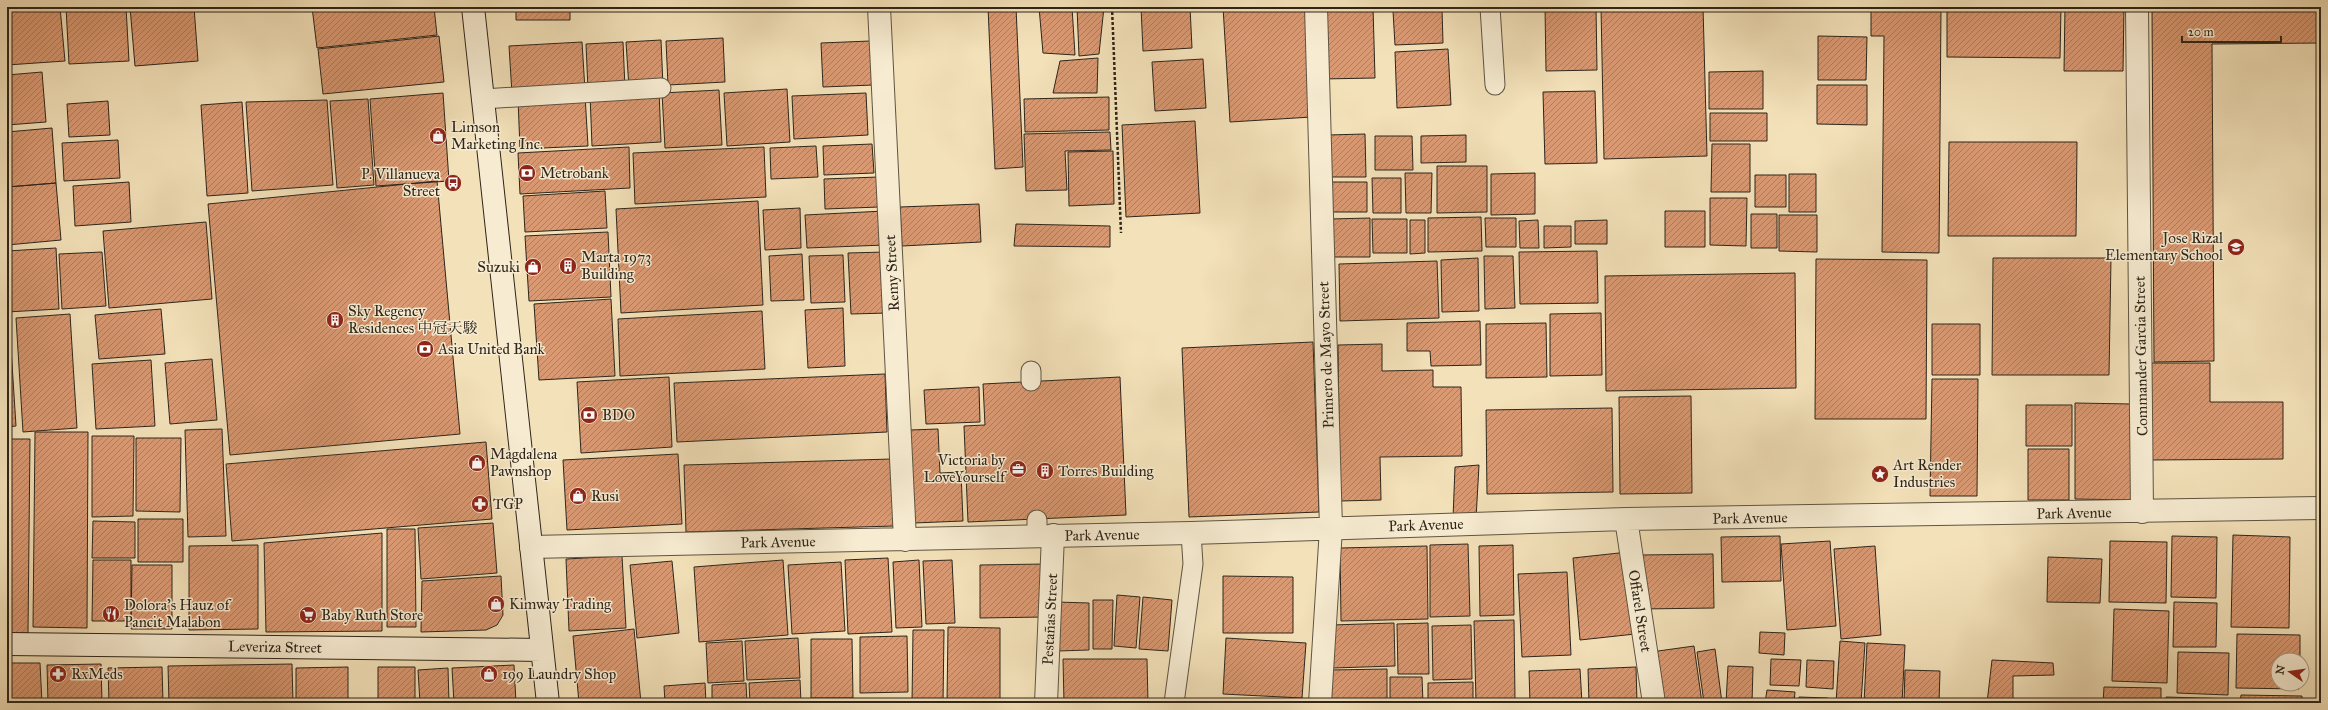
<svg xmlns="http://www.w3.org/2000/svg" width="2328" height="710" font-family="'IM FELL Great Primer','Noto Serif SC',serif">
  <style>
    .building { fill: url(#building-hatch); stroke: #2e251a }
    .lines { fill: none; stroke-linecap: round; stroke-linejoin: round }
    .lane-casing { stroke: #5f5442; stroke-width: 21 }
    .street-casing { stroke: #5f5442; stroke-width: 24 }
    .secondary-casing { stroke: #2e251a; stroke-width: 24 }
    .path { stroke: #2e251a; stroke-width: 2.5; stroke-dasharray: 3 2; stroke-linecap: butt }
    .lane { stroke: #f7ecd2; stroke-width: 19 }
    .street { stroke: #f7ecd2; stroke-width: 22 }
    .secondary { stroke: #f7ecd2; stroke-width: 22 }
    .labels { text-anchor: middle; stroke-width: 3; stroke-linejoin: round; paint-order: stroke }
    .poi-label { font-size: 15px; fill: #2e251a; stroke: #f7ecd2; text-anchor: start }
    .street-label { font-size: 15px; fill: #2e251a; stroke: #f7ecd2 }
  </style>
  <defs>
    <pattern id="building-hatch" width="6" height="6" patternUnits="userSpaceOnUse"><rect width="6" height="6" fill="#d99973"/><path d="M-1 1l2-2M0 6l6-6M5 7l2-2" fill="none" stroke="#b07d5e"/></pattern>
  </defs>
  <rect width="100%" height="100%" fill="#f3e1b9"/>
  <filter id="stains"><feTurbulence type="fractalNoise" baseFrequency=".005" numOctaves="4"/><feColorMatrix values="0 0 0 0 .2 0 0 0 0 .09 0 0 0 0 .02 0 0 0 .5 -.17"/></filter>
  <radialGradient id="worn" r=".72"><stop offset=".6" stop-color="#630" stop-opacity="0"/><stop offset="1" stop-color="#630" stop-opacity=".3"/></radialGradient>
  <path class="building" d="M7 7H60L65 61 7 65Z
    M66 7H126L129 61 69 64Z
    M130 7H194L198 61 135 66Z
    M312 7H434L437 35 317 48Z
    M516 7H570V20H516Z
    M988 7H1016L1023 167 995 169Z
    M1039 7H1072L1075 55 1043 53Z
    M1077 7H1104L1099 54 1079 56Z
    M1141 7H1190L1192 48 1143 51Z
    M1223 7H1305L1312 117 1230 122Z
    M1321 7H1373L1375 78 1322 79Z
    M1545 7H1596L1597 70 1546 71Z
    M1601 7H1703L1707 156 1604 159Z
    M1871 7H1941L1939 253 1882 252 1884 36H1871Z
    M1947 7H2061L2060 58 1947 57Z
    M2065 7H2124L2123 71H2064Z
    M2152 7H2321V43L2212 44 2214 361 2154 362Z
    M1442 9 1443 43 1395 45 1393 11Z
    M439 36 444 82 323 94 318 49Z
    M1818 36 1867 37 1866 80H1818Z
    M723 38 725 82 668 85 666 41Z
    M661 40 663 86 629 88 626 42Z
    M870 41 873 85 823 87 821 43Z
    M582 42 585 90 512 94 509 46Z
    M623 42 625 88 588 90 586 44Z
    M1448 49 1451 105 1397 108 1395 52Z
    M1098 58 1097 93H1053L1060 61Z
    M1203 59 1206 108 1155 111 1152 62Z
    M1763 71V109H1709V72Z
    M42 72 46 122 7 125V75Z
    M1817 85H1867V125L1817 124Z
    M787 89 790 142 727 146 724 93Z
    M659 90 661 142 592 146 590 94Z
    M719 90 722 145 665 148 662 93Z
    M1595 91 1597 163 1545 164 1543 92Z
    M443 93 449 181 376 186 370 99Z
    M866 93 868 135 794 139 792 96Z
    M585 95 588 146 520 149 518 99Z
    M1109 97V130L1025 132 1024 99Z
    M368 99 374 185 337 188 330 101Z
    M327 100 333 185 252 191 246 102Z
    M108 101 110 135 69 137 67 104Z
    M242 102 248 193 207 196 201 105Z
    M1710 113H1767V141H1710Z
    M1195 121 1200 213 1126 217 1122 125Z
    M52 128 56 183 7 187V132Z
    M1110 132 1111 150 1065 151 1067 190 1026 191 1024 134Z
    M1365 134 1366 177H1328V135Z
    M1466 135V162L1421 163V136Z
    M1375 136H1412L1413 170H1375Z
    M118 140 120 178 64 181 62 143Z
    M1949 142H2077L2076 236H1948Z
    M872 144 874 173 824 175 823 146Z
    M1712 144H1750V192H1711Z
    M816 146 818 177 771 179 770 148Z
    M629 147 630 188 520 194 518 153Z
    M764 147 766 197 635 204 633 153Z
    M1113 151 1114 204 1069 206 1068 152Z
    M1437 166H1487V212L1437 213Z
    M1405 173H1432L1431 213H1406Z
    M1535 173V214L1491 215V174Z
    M1789 174H1816V212H1789Z
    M1755 175H1786V207H1755Z
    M878 177 879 207 825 209 824 179Z
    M1372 178H1401V213H1373Z
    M437 181 460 434 230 455 208 204Z
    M129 182 131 222 75 226 73 186Z
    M1328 182H1367V212H1328Z
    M56 183 61 240 7 245V187Z
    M605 191 607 228 525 232 523 196Z
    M1710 198H1747L1746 246 1710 245Z
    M758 201 763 305 621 313 616 209Z
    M979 204 981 242 902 246 900 207Z
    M800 208 801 248 765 250 763 210Z
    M884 211 885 245 807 248 805 215Z
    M1665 211H1705V247H1665Z
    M1751 214H1777V248H1751Z
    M1779 215H1817V252L1779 251Z
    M1481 217 1482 251 1428 252V218Z
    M1370 218V257H1331L1330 219Z
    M1485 218H1516V247H1486Z
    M1372 219H1407V253H1373Z
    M1410 220H1425V253L1410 254Z
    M1538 220 1539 248H1520L1519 221Z
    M1607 220V244H1575V221Z
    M206 222 212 299 109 308 103 231Z
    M1016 224 1110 226V247L1014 246Z
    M1544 226H1571V247L1544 248Z
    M608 232 611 297 529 301 525 236Z
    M56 248 59 309 7 312V251Z
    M1597 251 1598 303 1520 304 1519 252Z
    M102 252 106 306 62 309 59 254Z
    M885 252 888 313 851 314 848 253Z
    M802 254 804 300 771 301 769 256Z
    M843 255 845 302 811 303 809 256Z
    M1484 256H1513L1515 308 1485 309Z
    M1478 258 1479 311 1442 312 1441 260Z
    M1993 258H2111L2109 375H1992Z
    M1816 259 1927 260 1926 419H1815Z
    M1437 261 1439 318 1340 321 1339 264Z
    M1795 273 1796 388 1606 391 1605 276Z
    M611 299 615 376 539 380 534 304Z
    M843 308 845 366 808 368 805 310Z
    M161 309 165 354 99 359 95 315Z
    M762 311 765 369 620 376 618 319Z
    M1601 313 1602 375 1550 376V314Z
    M70 314 77 428 23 432 16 318Z
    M1480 321 1481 365 1431 366 1430 351H1407V323Z
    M1546 323 1547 377 1486 378V324Z
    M1932 324H1980V375H1932Z
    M1313 342 1319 512 1189 517 1182 348Z
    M1382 344V371L1433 370V387H1461L1462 456 1380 457 1381 500 1340 501 1338 345Z
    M11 348 16 426 7 427V349Z
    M212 359 217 420 170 424 165 363Z
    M151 360 155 426 96 429 92 364Z
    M2150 363H2210V402H2283V459L2151 460Z
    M885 374 887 432 677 442 674 383Z
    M669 377 672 447 581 453 577 382Z
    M1120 377 1126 515 968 522 964 426 985 425 983 384Z
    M1932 379H1978L1977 496H1930Z
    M979 387 980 422 926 424 924 390Z
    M1691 396 1692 493 1620 494 1619 397Z
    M2075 403 2132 404 2131 500 2075 499Z
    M2026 405H2072V446H2026Z
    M1612 408 1613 492 1487 494 1486 410Z
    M222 429 226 536 188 537 185 430Z
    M938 429 940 473 961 472 963 521 914 523 910 430Z
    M35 432H88L87 628 33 627Z
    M92 436H134L133 516 92 517Z
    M136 438H181L180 512 136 511Z
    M7 439H30L28 633H7Z
    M486 442 492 519 232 541 226 464Z
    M2028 449H2069V500H2028Z
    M678 454 682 524 567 530 563 460Z
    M892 459 894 526 686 532 684 465Z
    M1479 465 1476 519H1453L1455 467Z
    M138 519H183V562H138Z
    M93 521 135 522V558H92Z
    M493 523 497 573 421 579 418 528Z
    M387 529H415L416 627H387Z
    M382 533V631L266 632 264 543Z
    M2233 535 2290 537 2289 628 2231 627Z
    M1780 536 1781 581 1722 582 1721 537Z
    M2172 536 2217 537 2216 598 2171 597Z
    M1830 541 1836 626 1787 630 1781 544Z
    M2110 541 2167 542 2166 603 2109 602Z
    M1468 544 1470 616 1430 617V545Z
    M258 545V629L189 630V546Z
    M1513 545 1514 615 1480 616 1479 546Z
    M1427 546 1428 619 1341 621 1340 548Z
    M1875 546 1881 635 1841 639 1834 549Z
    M1628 552 1635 634 1580 640 1573 558Z
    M1713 554 1714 608 1642 609 1641 555Z
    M622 556 626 628 569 631 566 559Z
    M2048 557 2102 559 2100 603 2047 602Z
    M888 558 892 632 848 634 845 560Z
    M93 560H131V621H92Z
    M783 560 788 635 699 642 694 567Z
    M919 560 922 627 896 628 893 562Z
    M952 560 955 623 926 624 923 561Z
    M672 561 679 633 637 638 630 565Z
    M841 562 845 631 792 634 788 565Z
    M1045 564V617L980 618V565Z
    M132 565H172V629H131Z
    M1567 572 1571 655 1522 657 1518 574Z
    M501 576 503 615 497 625 486 630 421 632 422 581Z
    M1223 576 1293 577V633H1223Z
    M1117 595 1140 597 1136 648 1114 646Z
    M1143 597 1172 600 1168 651 1139 649Z
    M1093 600H1113L1112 649H1093Z
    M1057 602 1089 603V650L1058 651Z
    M2174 602 2217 603 2216 647H2173Z
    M2114 609 2169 611 2167 683 2112 681Z
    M1514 620 1515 701 1476 702 1474 621Z
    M1394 623 1395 666 1333 668 1332 625Z
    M1428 623 1429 674H1398L1397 624Z
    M1471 625 1472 679 1433 680 1432 626Z
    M948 627 1000 628V703H947Z
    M634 629 641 703H579L573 636Z
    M913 630H944L943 703H912Z
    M1760 632 1785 633 1784 655 1759 653Z
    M2237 634 2300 635V660H2278V684H2299V689L2236 688Z
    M907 636 908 692 860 693V637Z
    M798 638 800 678 747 680 745 641Z
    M1226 638 1306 643 1302 698 1223 694Z
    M811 639H852L853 698H811Z
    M742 641 744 681 708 683 706 643Z
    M1840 641 1865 643 1861 703H1836Z
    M1867 643 1905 645 1902 703H1864Z
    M1694 646 1702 703H1658L1651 652Z
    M1715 649 1722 703H1704L1697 652Z
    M2178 652 2229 653 2228 695 2177 693Z
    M1063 659H1147L1148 703H1064Z
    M1771 659 1801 660 1799 686 1770 685Z
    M1807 660 1834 661 1833 689 1806 687Z
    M1992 660 2053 663 2054 675 2013 676V703H1987Z
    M7 663H40L42 703H7Z
    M101 664 102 703H48L47 665Z
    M292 664 293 703H169L168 666Z
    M514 665 516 703H454L452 668Z
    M1728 666 1753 667 1752 703H1726Z
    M162 667 163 703H109L108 668Z
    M348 667V703H296V668Z
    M378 667H415V703H378Z
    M1636 667 1637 703H1589L1588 669Z
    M448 668 449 703H420L418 670Z
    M1387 669V703H1331V670Z
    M1580 669 1582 703H1530L1529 671Z
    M1905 670 1940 671 1939 703H1904Z
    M1390 677H1422L1423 703H1390Z
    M800 680 801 703H750L749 683Z
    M1473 682V703H1428V683Z
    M705 683 706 703H665L664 686Z
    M746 683 747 703H712V685Z
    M2104 687 2161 688V703H2103Z
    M1767 690 1795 692 1794 703H1765Z
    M2241 695 2302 696V703H2240Z
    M1799 697 1828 698 1827 703H1799Z
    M2166 697 2235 699V703H2166Z"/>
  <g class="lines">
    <defs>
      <path id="lane" d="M1490 7 1495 85
        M483 99 661 88
        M1031 371V381
        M1037 520V536
        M1174 703 1193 564 1191 533"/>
      <path id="street" d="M879 7 905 540
        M1316 7 1331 528 1320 703
        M2137 7 2142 512
        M1626 519 1654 703
        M531 547 1191 533 1626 519 2321 508
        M1046 703 1053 535"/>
      <path id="secondary" d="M473 7 548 703
        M7 644 542 650"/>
    </defs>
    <use href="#lane" class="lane-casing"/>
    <use href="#street" class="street-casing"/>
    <use href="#secondary" class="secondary-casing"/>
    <path class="path" d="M1112 7 1121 233"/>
    <use href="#lane" class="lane"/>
    <use href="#street" class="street"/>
    <use href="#secondary" class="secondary"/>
  </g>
  <defs>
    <symbol id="shop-disc" viewBox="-11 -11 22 22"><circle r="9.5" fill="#8f2418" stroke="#f7ecd2"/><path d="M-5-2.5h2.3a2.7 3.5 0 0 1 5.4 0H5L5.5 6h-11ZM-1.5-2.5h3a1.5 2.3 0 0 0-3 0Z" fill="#fff"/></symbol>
    <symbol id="bank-disc" viewBox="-11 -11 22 22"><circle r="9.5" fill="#8f2418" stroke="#f7ecd2"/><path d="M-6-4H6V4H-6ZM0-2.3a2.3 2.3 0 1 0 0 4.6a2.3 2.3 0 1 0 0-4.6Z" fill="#fff"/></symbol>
    <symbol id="bus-disc" viewBox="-11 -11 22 22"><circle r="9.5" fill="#8f2418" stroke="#f7ecd2"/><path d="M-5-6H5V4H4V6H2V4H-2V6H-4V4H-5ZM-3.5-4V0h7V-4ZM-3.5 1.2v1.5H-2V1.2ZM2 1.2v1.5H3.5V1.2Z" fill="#fff"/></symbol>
    <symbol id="school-disc" viewBox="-11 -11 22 22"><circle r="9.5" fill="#8f2418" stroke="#f7ecd2"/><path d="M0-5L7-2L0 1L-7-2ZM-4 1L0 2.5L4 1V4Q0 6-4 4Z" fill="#fff"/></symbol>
    <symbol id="building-disc" viewBox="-11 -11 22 22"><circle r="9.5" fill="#8f2418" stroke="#f7ecd2"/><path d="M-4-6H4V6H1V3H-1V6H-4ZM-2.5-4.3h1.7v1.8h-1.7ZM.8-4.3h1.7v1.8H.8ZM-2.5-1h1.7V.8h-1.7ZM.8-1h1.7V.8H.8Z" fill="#fff"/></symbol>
    <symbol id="office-disc" viewBox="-11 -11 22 22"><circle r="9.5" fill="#8f2418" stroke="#f7ecd2"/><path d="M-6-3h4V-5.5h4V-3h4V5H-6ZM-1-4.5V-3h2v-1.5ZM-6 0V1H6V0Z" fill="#fff"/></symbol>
    <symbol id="sight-disc" viewBox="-11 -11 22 22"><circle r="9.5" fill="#8f2418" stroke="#f7ecd2"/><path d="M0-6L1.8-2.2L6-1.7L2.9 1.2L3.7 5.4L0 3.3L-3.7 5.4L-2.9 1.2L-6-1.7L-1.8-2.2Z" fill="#fff"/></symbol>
    <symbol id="pharmacy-disc" viewBox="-11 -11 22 22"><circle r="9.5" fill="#8f2418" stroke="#f7ecd2"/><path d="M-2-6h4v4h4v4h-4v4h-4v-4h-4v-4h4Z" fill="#fff"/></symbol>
    <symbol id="restaurant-disc" viewBox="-11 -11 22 22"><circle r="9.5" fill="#8f2418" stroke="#f7ecd2"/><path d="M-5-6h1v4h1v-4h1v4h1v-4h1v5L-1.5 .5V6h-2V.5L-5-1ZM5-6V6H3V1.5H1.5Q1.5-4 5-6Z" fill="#fff"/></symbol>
    <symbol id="supermarket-disc" viewBox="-11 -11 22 22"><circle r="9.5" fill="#8f2418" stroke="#f7ecd2"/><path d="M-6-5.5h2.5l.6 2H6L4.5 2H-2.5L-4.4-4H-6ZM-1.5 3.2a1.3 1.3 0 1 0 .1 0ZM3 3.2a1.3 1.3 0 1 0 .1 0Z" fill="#fff"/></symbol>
  </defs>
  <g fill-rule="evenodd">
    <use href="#shop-disc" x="428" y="126" width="20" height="20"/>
    <use href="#bank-disc" x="517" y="163" width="20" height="20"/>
    <use href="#bus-disc" x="443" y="173" width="20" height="20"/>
    <use href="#school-disc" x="2226" y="237" width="20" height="20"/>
    <use href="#building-disc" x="558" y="256" width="20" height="20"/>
    <use href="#shop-disc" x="523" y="257" width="20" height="20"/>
    <use href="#building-disc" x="325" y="310" width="20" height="20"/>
    <use href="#bank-disc" x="415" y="339" width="20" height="20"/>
    <use href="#bank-disc" x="579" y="405" width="20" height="20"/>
    <use href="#shop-disc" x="467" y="453" width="20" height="20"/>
    <use href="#office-disc" x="1008" y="459" width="20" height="20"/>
    <use href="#building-disc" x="1035" y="461" width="20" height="20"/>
    <use href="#sight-disc" x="1870" y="464" width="20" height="20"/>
    <use href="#shop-disc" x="568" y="486" width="20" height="20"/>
    <use href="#pharmacy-disc" x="470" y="494" width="20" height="20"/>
    <use href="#shop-disc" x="486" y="594" width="20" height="20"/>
    <use href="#restaurant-disc" x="101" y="604" width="20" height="20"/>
    <use href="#supermarket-disc" x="298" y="605" width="20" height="20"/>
    <use href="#pharmacy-disc" x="48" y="664" width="20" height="20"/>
    <use href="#shop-disc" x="479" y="664" width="20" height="20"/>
  </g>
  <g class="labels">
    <g class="poi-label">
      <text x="451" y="132">Limson<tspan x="451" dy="17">Marketing Inc.</tspan></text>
      <text x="540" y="178">Metrobank</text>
      <text x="440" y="179" text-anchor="end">P. Villanueva<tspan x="440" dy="17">Street</tspan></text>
      <text x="2223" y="243" text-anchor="end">Jose Rizal<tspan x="2223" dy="17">Elementary School</tspan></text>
      <text x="581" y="262">Marta 1973<tspan x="581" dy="17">Building</tspan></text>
      <text x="520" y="272" text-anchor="end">Suzuki</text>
      <text x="348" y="316">Sky Regency<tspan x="348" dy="17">Residences 中冠天駿</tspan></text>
      <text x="438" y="354">Asia United Bank</text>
      <text x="602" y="420">BDO</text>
      <text x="490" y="459">Magdalena<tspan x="490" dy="17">Pawnshop</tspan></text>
      <text x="1005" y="465" text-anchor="end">Victoria by<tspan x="1005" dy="17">LoveYourself</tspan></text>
      <text x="1893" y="470">Art Render<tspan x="1893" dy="17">Industries</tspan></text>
      <text x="1058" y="476">Torres Building</text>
      <text x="591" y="501">Rusi</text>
      <text x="493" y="509">TGP</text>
      <text x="509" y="609">Kimway Trading</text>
      <text x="124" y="610">Dolora's Hauz of<tspan x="124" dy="17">Pancit Malabon</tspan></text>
      <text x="321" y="620">Baby Ruth Store</text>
      <text x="71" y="679">RxMeds</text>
      <text x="502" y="679">199 Laundry Shop</text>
    </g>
    <g class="street-label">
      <text transform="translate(892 273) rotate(-93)" y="5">Remy Street</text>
      <text transform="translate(1326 355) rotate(-92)" y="5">Primero de Mayo Street</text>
      <text transform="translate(2141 356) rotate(-91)" y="5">Commander Garcia Street</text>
      <text transform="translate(2074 513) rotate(-1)" y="5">Park Avenue</text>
      <text transform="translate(1750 518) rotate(-1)" y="5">Park Avenue</text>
      <text transform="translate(1426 525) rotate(-2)" y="5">Park Avenue</text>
      <text transform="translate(1102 535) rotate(-1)" y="5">Park Avenue</text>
      <text transform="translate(778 542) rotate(-1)" y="5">Park Avenue</text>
      <text transform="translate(1640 611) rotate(81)" y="5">Offarel Street</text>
      <text transform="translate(1050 619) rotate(-87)" y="5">Pestañas Street</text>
      <text transform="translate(275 647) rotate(1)" y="5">Leveriza Street</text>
    </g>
  </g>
  <rect width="2328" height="710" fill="none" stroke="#f3e1b9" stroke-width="24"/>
  <rect x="8" y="8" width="2312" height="694" fill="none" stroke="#2e251a" stroke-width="2"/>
  <rect x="12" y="12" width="2304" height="686" fill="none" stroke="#2e251a"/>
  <g transform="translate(2290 672) rotate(283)"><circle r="19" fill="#f7ecd2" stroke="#a79c88"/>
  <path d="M0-3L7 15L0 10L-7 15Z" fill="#8f2418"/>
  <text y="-6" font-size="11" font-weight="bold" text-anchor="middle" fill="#2e251a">N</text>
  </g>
  <path d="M2182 36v6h99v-6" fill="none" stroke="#2e251a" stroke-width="2"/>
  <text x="2188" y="36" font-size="12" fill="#2e251a" stroke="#f7ecd2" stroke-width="3" paint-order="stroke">20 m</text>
  <rect width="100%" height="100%" filter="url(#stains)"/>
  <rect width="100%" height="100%" fill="url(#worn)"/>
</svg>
